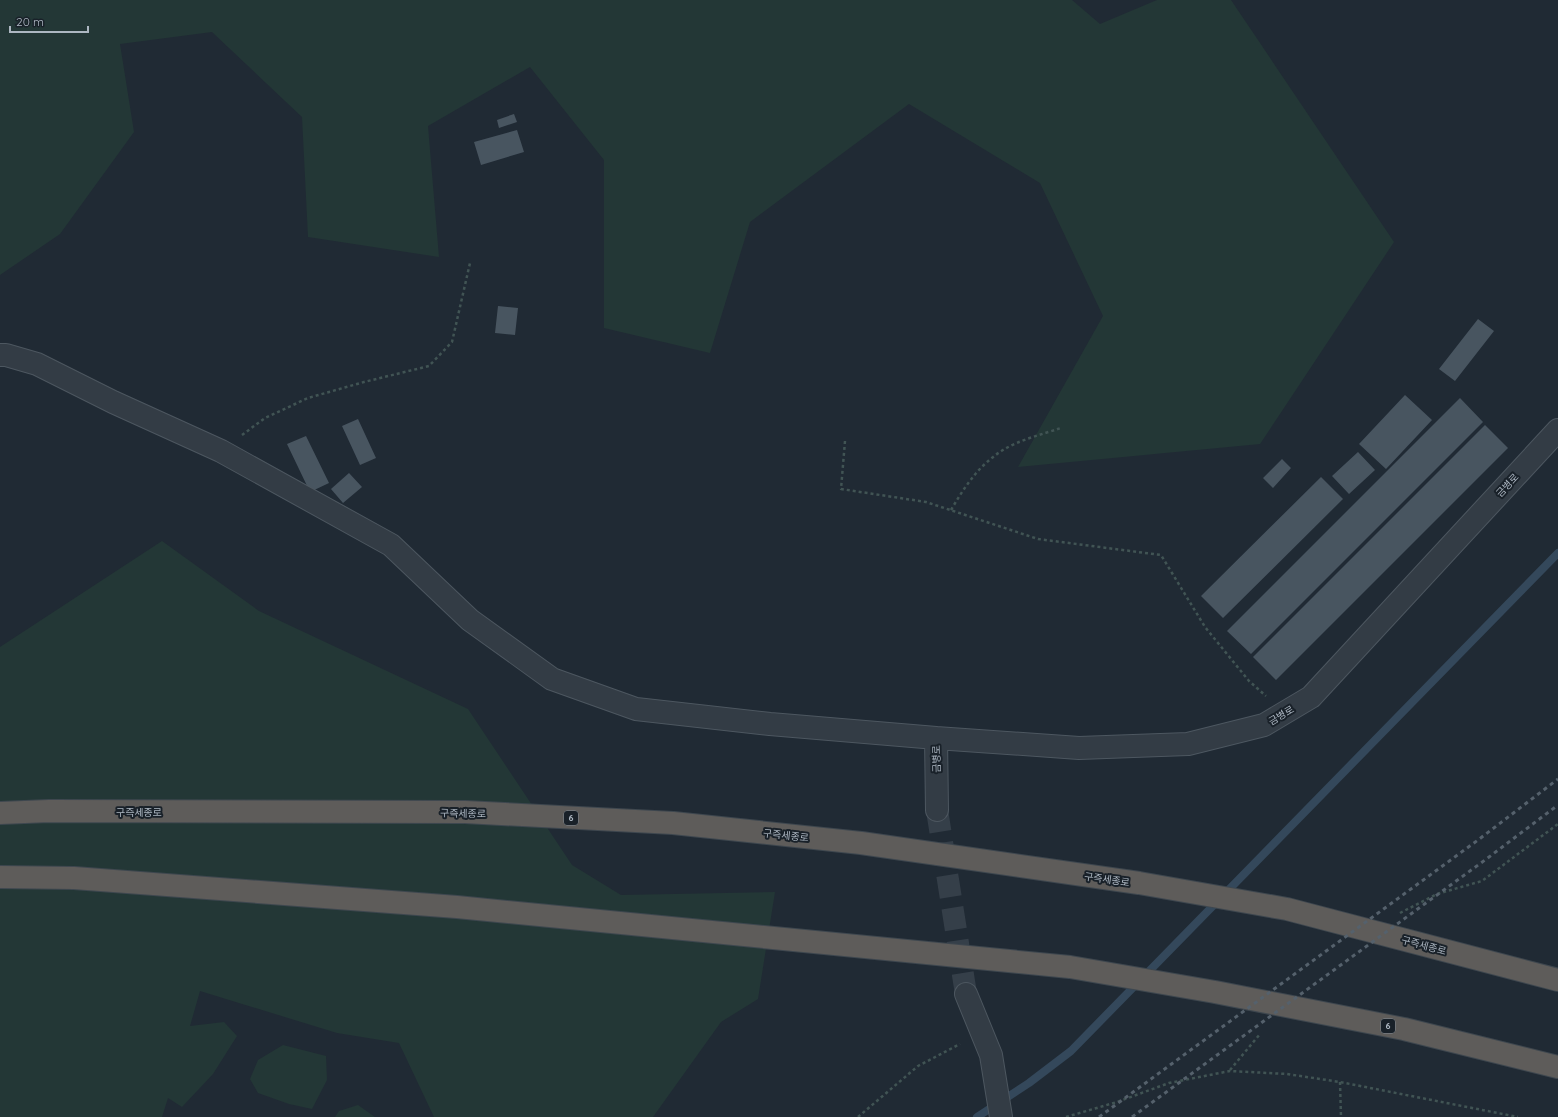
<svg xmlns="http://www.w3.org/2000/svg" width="1558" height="1117" font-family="Quicksand,'Noto Sans KR',sans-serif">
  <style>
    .green { fill: #233736 }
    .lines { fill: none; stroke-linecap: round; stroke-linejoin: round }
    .stream { stroke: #34485b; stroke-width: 8 }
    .building { fill: #485560 }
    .tertiary-tunnel { stroke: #353f49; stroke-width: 22; stroke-dasharray: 22 11; stroke-linecap: butt }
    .minor-casing { stroke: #4d5760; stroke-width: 24 }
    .tertiary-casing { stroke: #4d5760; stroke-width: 24 }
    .trunk-casing { stroke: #3e474f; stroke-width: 24 }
    .path { stroke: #415454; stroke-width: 2.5; stroke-dasharray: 3 3; stroke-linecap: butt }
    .minor { stroke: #333c45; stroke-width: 22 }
    .tertiary { stroke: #333c45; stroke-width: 22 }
    .trunk { stroke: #5e5c5a; stroke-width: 22 }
    .rail { stroke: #55616c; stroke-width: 3; stroke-dasharray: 4 4; stroke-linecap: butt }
    .labels { text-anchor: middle; stroke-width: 4; stroke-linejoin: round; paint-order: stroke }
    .shield { fill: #192129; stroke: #818a94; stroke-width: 1 }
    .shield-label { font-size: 9px; font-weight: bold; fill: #adb7c2 }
    .street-label { font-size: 10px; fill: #adb7c2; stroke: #192129 }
  </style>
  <rect width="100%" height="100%" fill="#202a34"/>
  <path class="green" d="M0 0H1072L1100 24 1157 0H1231L1394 242 1260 444 1018 467 1103 316 1040 183 909 104 750 222 710 353 604 328V160L530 67 428 126 439 257 308 237 302 117 212 32 120 44 134 132 60 234 0 275Z
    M162 541 259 611 468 709 572 865 621 895 775 892 758 999 721 1022 653 1117H434L399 1043 337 1033 200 991 190 1026 224 1022 237 1036 213 1074 182 1107 168 1098 162 1117H0V647Z
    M283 1045 326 1056 327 1080 312 1109 289 1104 258 1093 250 1079 258 1060Z
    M358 1105 375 1117H335L339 1111Z"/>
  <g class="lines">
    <path class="stream" d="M977 1117 1029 1083 1071 1051 1558 553"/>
  </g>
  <path class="building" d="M514 114 517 122 499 128 497 120Z
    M517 130 524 152 481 165 474 142Z
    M498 306 518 308 515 335 495 333Z
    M1478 319 1494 331 1455 381 1439 369Z
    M1405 395 1432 420 1386 469 1359 444Z
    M1460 398 1483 422 1251 654 1227 631Z
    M358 419 376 458 360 465 342 426Z
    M1485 425 1508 448 1276 680 1253 657Z
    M306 436 329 483 310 492 287 444Z
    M1358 452 1375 470 1349 494 1332 476Z
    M1282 459 1291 468 1273 488 1263 478Z
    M349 473 362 487 343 503 331 489Z
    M1321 477 1343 499 1223 618 1201 596Z"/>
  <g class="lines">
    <path class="tertiary-tunnel" d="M937 810 966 994"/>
    <defs>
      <path id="minor" d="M0 355H6L37 364 113 402 221 451 391 545 470 620 552 679 636 709 770 724 936 738
        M937 810 936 738 1079 748 1188 744 1264 725 1311 697 1558 430"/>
      <path id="tertiary" d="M966 994 991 1055 1001 1117"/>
      <path id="trunk" d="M0 813 49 811 465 812 673 823 861 843 1139 883 1287 909 1558 980
        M0 877 74 878 457 907 1070 967 1215 992 1404 1029 1558 1067"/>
    </defs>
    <use href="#minor" class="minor-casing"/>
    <use href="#tertiary" class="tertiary-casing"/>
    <use href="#trunk" class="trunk-casing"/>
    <path class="path" d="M242 435 265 418 308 398 364 382 429 366 452 342 470 263
      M845 441 841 489 926 502 1038 539 1161 555 1205 627 1249 681 1266 696
      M951 510C965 486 979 465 1003 450 1019 440 1043 434 1061 428
      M1400 913 1437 894 1482 881 1558 824
      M1230 1070 1260 1034
      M1340 1082 1341 1117
      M858 1117 918 1066 960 1044
      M1066 1117 1117 1102 1169 1083 1230 1071 1287 1074 1340 1082 1518 1117"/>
    <use href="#minor" class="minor"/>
    <use href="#tertiary" class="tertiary"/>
    <use href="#trunk" class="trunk"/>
    <path class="rail" d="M1099 1117 1478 840 1558 779
      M1132 1117 1485 860 1558 805"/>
  </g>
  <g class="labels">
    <g class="shield">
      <rect x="564" y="811" width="14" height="14" rx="3"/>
      <rect x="1381" y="1019" width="14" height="14" rx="3"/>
    </g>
    <g class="shield-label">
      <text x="571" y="821">6</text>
      <text x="1388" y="1029">6</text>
    </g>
    <g class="street-label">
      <text transform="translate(1507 485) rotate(-47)" y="4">금병로</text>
      <text transform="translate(1281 715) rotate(-31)" y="4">금병로</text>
      <text transform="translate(936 759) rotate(-91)" y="4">금병로</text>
      <text x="139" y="816">구즉세종로</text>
      <text transform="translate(463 813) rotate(1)" y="4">구즉세종로</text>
      <text transform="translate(786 835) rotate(6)" y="4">구즉세종로</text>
      <text transform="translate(1107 879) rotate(8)" y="4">구즉세종로</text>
      <text transform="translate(1424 945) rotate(15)" y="4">구즉세종로</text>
    </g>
  </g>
  <path d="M10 26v6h78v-6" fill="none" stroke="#adb7c2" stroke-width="2"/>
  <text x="16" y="26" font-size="12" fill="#adb7c2" stroke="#192129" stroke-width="3" paint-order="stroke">20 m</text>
</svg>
